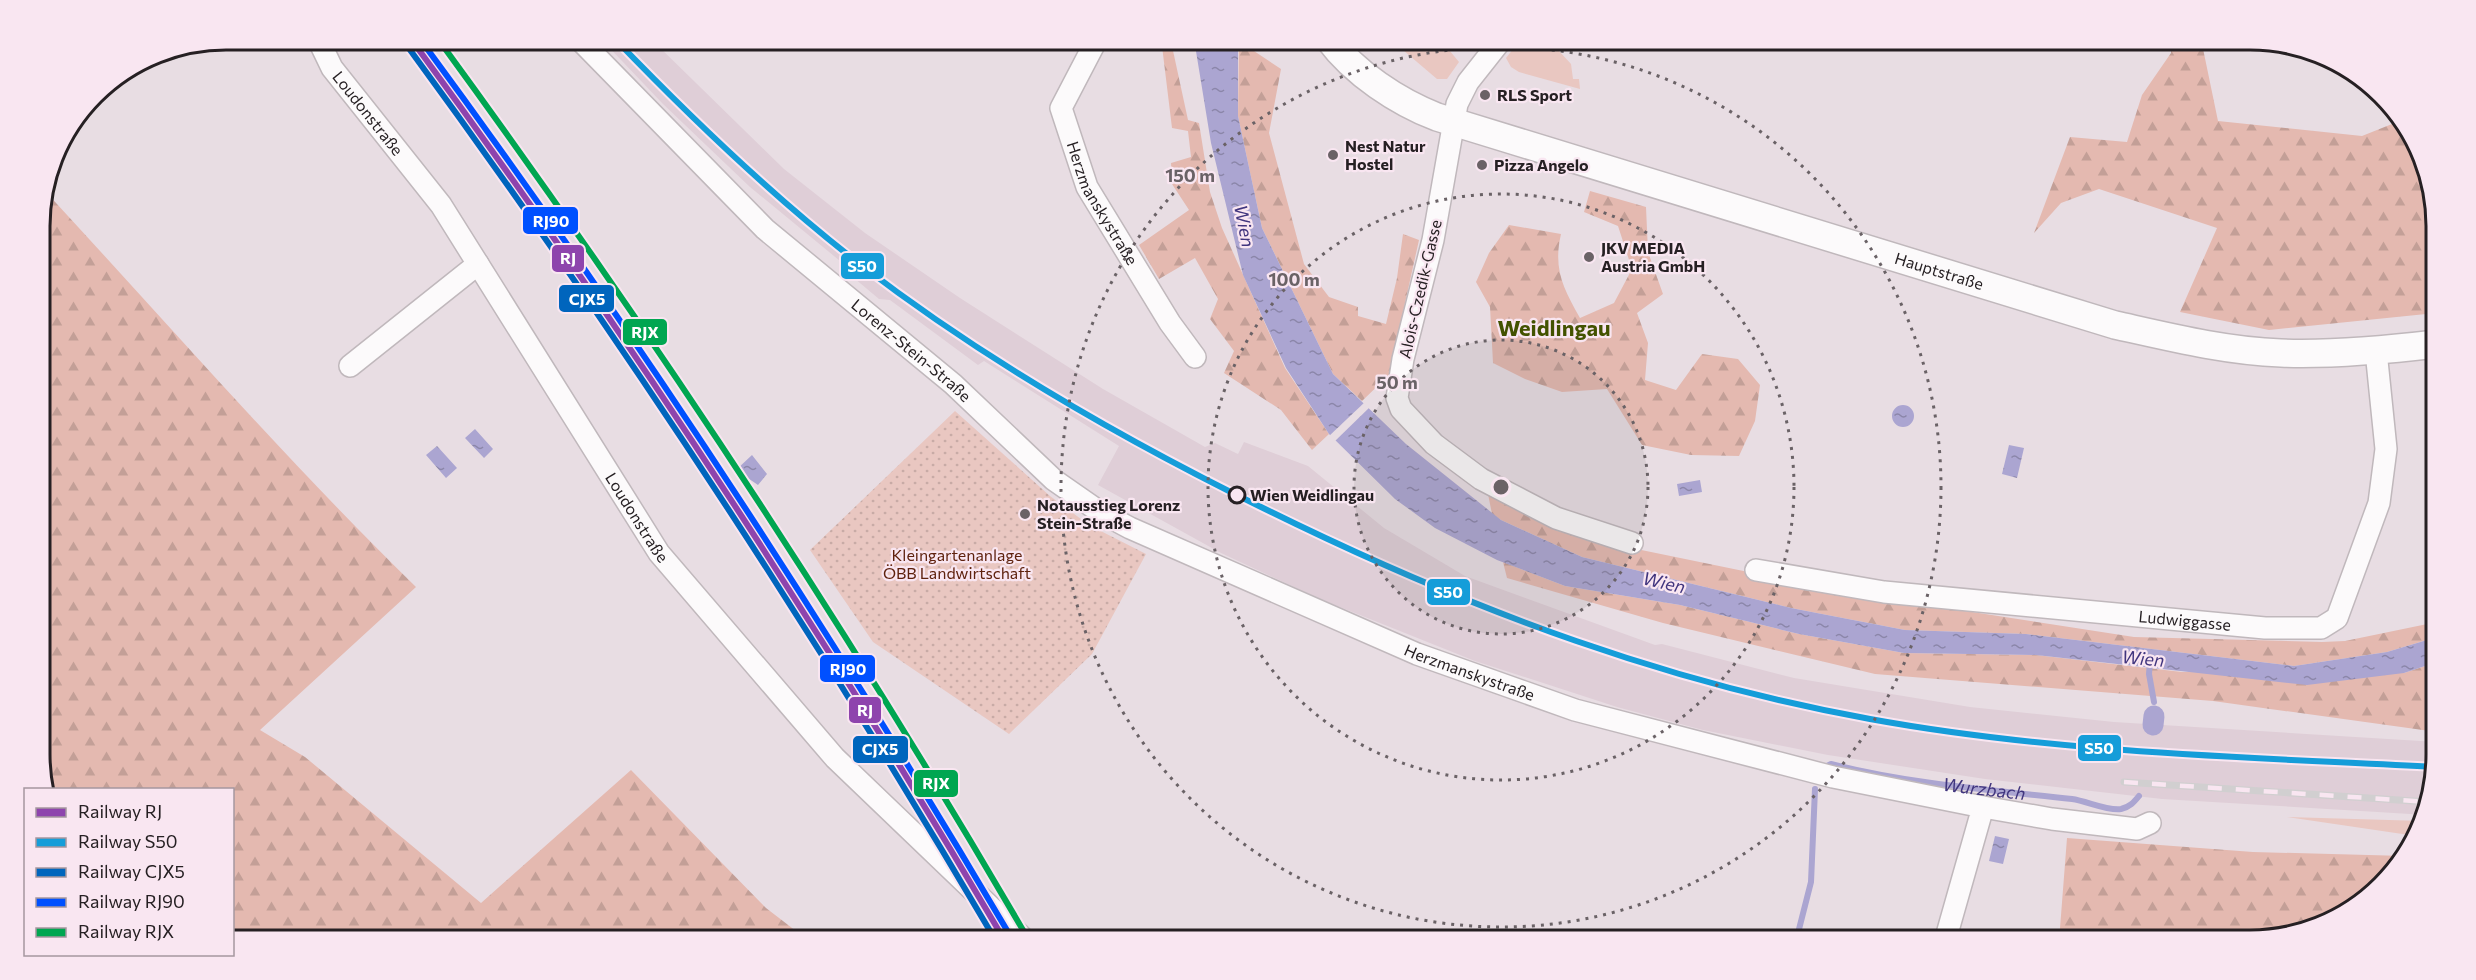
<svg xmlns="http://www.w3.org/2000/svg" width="2476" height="980" font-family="Commissioner,sans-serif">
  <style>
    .built { fill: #dfced7 }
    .grass { fill: #e9c7c1 }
    .forest { fill: url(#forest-firs) }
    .garden { fill: url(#garden-dots) }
    .water { fill: url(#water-ripples) }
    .pier { fill: #e8dde3 }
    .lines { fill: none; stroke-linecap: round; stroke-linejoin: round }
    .stream { stroke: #aba5d1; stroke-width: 6 }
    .canal { stroke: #aba5d1; stroke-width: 21 }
    .minor-casing { stroke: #c0b8bc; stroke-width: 24 }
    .major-casing { stroke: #c0b8bc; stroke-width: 30 }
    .minor { stroke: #fcfafb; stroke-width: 21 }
    .major { stroke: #fcfafb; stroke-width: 27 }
    .rail-casing { stroke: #d1cfd0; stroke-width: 7 }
    .rail { stroke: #f9e6f1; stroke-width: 4.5; stroke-dasharray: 14; stroke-linecap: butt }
    .rail-1-casing { stroke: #f9e6f1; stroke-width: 10 }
    .rail-2-casing { stroke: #f9e6f1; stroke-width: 10 }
    .rail-3-casing { stroke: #f9e6f1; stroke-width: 10 }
    .rail-4-casing { stroke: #f9e6f1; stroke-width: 10 }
    .rail-5-casing { stroke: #f9e6f1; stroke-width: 10 }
    .rail-1 { stroke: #8e44ad; stroke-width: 6 }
    .rail-2 { stroke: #159dd9; stroke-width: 6 }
    .rail-3 { stroke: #0065bd; stroke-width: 6 }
    .rail-4 { stroke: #0050ff; stroke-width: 6 }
    .rail-5 { stroke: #00a651; stroke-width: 6 }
    .ring { fill: none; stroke: #6a6266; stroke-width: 3; stroke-dasharray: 3 6 }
    .poi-dot { fill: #6a6266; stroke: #f9e6f1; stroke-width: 2 }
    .stop-dot { fill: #f9e6f1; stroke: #262023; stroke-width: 3 }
    .labels { text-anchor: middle; stroke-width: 4.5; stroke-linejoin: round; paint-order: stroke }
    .poi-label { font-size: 16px; font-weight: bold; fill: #262023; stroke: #f9e6f1; text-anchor: start }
    .street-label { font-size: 16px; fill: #262023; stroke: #f9e6f1 }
    .stop-label { font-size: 16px; font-weight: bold; fill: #262023; stroke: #f9e6f1; text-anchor: start }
    .park-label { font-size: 16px; fill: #5e210d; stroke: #f9e6f1 }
    .water-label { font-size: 18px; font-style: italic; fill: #41357e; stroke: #f9e6f1 }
    .district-label { font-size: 22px; font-weight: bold; fill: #435200; stroke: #f9e6f1 }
    .rim { fill: none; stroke: #262023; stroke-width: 3 }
    .centre { fill: #6a6266; stroke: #f9e6f1; stroke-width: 3 }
    .ring-label { font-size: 18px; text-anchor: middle; font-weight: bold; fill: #6a6266; stroke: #f9e6f1; stroke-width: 4.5; stroke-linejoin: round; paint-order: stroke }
    .line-badge { stroke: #f9e6f1; stroke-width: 2 }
    .badge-label { font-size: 16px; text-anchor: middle; font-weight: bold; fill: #fff }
  </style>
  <defs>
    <pattern id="forest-firs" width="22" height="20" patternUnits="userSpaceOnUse" patternTransform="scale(1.5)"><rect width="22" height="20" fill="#e4b9b0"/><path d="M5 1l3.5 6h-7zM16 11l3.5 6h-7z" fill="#c39f97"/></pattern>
    <pattern id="garden-dots" width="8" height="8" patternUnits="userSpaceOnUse" patternTransform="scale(1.5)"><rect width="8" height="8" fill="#e9c7c1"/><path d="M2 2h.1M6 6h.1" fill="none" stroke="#c8aba6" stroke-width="1.8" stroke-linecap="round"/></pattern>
    <pattern id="water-ripples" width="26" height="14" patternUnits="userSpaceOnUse" patternTransform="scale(1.5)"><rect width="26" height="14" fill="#aba5d1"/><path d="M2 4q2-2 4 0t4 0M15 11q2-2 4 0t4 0" fill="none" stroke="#8b86a9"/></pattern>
  </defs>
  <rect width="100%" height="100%" fill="#e8dde3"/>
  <path class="built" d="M601 39H651L784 169 865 233 960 298 1103 389 1205 447 1215 443 1238 454 1244 442 1308 466 1384 528 1465 576 1655 645 1662 644 1794 678 1970 707 2114 722 2437 742 2427 815 2162 799 1985 779 1828 755 1703 730 1617 707 1475 661 1320 599 1221 553 1098 485 1119 446 984 361 978 365 890 300 879 299 854 278 851 270 750 187 663 104Z"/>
  <path class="grass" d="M1390 39H1440L1459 62 1447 79H1437Z
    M1521 39H1548L1571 64 1573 79H1579L1580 89 1519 72 1511 67 1506 58Z
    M2287 817 2423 821 2416 836Z"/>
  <path class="forest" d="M2171 39H2201L2218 121 2362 136 2402 120 2418 143 2435 201 2436 313 2269 330 2180 312 2217 228 2099 189 2061 203 2034 233 2070 137 2127 142 2142 95 2171 53Z
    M1239 41 1281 69 1269 133 1304 264 1329 297 1358 307V316L1386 324 1397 278 1403 234 1419 240 1389 375 1362 401 1333 374 1262 228 1238 116Z
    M1162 46H1172L1188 120 1199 123 1210 192 1222 228 1285 368 1329 434 1312 450 1281 410 1224 373 1234 351 1210 319 1218 299 1195 258 1159 279 1139 245 1189 210 1172 184 1171 163 1191 157 1188 131 1172 128Z
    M45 191C168 324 287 461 416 587L260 730 305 757 481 903 631 770 766 908 809 941H233L232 790 43 789 39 213Z
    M1590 191 1646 207 1648 252 1663 294 1637 313 1648 343 1645 380 1676 390 1702 354 1738 359 1760 385 1755 421 1739 456 1691 455 1642 445 1607 389 1562 392 1525 379 1493 363 1490 307 1476 282 1489 253 1509 225 1561 234C1553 269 1563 288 1580 318L1614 303 1632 269 1618 226 1584 212Z
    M1488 494 1583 538 1855 594 2134 637 2322 642 2345 641 2437 622V637L2387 652 2294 666 2026 634 1905 630 1791 608 1582 557 1501 520 1492 514Z
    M1503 562 1565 586 1680 605 1799 634 1904 653 2036 655 2182 672 2404 673 2437 662V732L2213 701 1875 674 1663 623 1507 578Z
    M2067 838 2253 852 2405 856 2399 868 2364 903 2311 931 2262 941H2059Z"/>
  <path class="garden" d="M955 411 1050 496 1089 525 1146 554 1092 654 1009 734 873 642 810 550Z"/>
  <path class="water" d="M1194 39H1238V116L1262 228 1333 374 1406 444 1501 520 1582 557 1791 608 1905 630 2026 634 2294 666 2387 652 2437 637V662L2404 673 2307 685 2036 655 1904 653 1799 634 1680 605 1565 586 1497 560 1435 528 1395 499 1329 434 1286 368 1243 275 1211 143Z
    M1892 416a11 11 0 1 1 22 0a11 11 0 1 1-22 0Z
    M475 429 493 449 484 458 465 438Z
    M2009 445 2024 448 2017 478 2002 474Z
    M437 446 457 468 446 478 426 455Z
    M752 455 767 474 758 485 736 470Z
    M1700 480 1702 492 1679 496 1677 484Z
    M1995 836 2009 839 2003 864 1989 861Z"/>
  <path class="pier" d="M1366 401 1371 406 1333 443 1328 437Z"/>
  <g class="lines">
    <g class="stream">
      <path d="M2150 661 2149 674 2154 702"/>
      <path id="s1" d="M1825 767 1831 764C1910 784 1991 790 2072 799 2087 801 2107 811 2121 809 2130 807 2134 802 2139 796"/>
      <path d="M1796 941 1811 882 1815 789"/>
    </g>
    <path class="canal" d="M2153 725 2154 716"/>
    <defs>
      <g id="minor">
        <path id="s2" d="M318 39 332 68 441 205 659 553 835 758 1026 941"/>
        <path id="s3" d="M579 39 765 229 953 384 1054 480 1100 512 1130 528 1417 654 1575 710 1833 777 1983 807 1945 941"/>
        <path id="s4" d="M1097 39 1061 108 1087 187 1170 323 1195 357"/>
        <path d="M1502 39 1468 82 1457 104 1433 240 1403 359 1397 398 1401 409 1434 444 1481 479 1556 518 1632 543"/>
        <path d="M350 366 478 264"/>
        <path id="s5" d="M1756 570 1884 592 2265 628H2321L2337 618 2379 503 2386 449 2376 351"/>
        <path d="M1983 807 2052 819 2137 829 2150 823"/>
      </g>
      <g id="major">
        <path id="s6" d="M1329 39C1354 73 1398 102 1437 117L2115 325C2169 337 2225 351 2281 353 2333 355 2385 350 2436 344"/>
      </g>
    </defs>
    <use href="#minor" class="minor-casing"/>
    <use href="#major" class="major-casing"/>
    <use href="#minor" class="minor"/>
    <use href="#major" class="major"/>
    <defs>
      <path id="rail" d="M2124 782 2429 802"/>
    </defs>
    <use href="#rail" class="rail-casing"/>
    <use href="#rail" class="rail"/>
    <defs>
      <path id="rail-1" d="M411 39C625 330 822 630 1005 941"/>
      <path id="rail-2" d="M615 39C692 119 773 197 861 265 995 368 1143 451 1296 524 1479 612 1669 683 1870 719 2056 753 2246 757 2435 767"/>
      <path id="rail-3" d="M405 43C618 333 814 631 996 941"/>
      <path id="rail-4" d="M420 39C633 328 829 628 1011 937"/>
      <path id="rail-5" d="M438 39C650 329 847 627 1027 937"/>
    </defs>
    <use href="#rail-1" class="rail-1-casing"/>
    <use href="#rail-2" class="rail-2-casing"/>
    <use href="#rail-3" class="rail-3-casing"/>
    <use href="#rail-4" class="rail-4-casing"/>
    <use href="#rail-5" class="rail-5-casing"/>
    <use href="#rail-1" class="rail-1"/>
    <use href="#rail-2" class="rail-2"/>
    <use href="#rail-3" class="rail-3"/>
    <use href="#rail-4" class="rail-4"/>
    <use href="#rail-5" class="rail-5"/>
  </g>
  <circle cx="1501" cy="487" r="147" fill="#6a6266" fill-opacity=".12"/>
  <g class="ring">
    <circle cx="1501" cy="487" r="147"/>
    <circle cx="1501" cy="487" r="293"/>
    <circle cx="1501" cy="487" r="440"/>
  </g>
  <g class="poi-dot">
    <circle cx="1485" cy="95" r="6"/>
    <circle cx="1333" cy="155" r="6"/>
    <circle cx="1482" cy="165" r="6"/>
    <circle cx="1589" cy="257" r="6"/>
    <circle cx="1025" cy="514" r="6"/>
  </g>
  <circle class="stop-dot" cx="1237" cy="495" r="8"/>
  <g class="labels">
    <g class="poi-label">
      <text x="1497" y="101">RLS Sport</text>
      <text x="1345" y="152">Nest Natur<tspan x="1345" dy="18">Hostel</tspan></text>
      <text x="1494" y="171">Pizza Angelo</text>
      <text x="1601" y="254">JKV MEDIA<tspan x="1601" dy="18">Austria GmbH</tspan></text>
      <text x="1037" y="511">Notausstieg Lorenz<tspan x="1037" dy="18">Stein-Straße</tspan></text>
    </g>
    <g class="street-label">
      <text dy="6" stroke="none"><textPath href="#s2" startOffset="90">Loudonstraße</textPath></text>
      <text dy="6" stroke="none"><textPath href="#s4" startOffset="182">Herzmanskystraße</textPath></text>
      <text dy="6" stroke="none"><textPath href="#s6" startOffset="660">Hauptstraße</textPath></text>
      <text transform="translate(1420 289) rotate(-77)" y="6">Alois-Czedik-Gasse</text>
      <text dy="6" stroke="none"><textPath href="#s3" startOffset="456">Lorenz-Stein-Straße</textPath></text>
      <text dy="6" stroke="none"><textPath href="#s2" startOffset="576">Loudonstraße</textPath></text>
      <text dy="6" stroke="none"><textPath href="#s5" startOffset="432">Ludwiggasse</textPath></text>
      <text dy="6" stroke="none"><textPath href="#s3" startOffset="1108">Herzmanskystraße</textPath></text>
    </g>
    <g class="stop-label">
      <text x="1250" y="501">Wien Weidlingau</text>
    </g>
    <g class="park-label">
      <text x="957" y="561">Kleingartenanlage<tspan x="957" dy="18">ÖBB Landwirtschaft</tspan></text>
    </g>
    <g class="water-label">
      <text transform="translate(1244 226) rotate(79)" y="6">Wien</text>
      <text transform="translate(1664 583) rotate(13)" y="6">Wien</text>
      <text transform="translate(2143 659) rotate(5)" y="6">Wien</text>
      <text dy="6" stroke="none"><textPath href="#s1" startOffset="162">Wurzbach</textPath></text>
    </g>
    <g class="district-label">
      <text x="1554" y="336">Weidlingau</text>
    </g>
  </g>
  <path d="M0 0H2476V980H0ZM226 50H2250A176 176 0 0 1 2426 226V754A176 176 0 0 1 2250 930H226A176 176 0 0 1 50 754V226A176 176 0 0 1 226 50Z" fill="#f9e6f1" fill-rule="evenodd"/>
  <path class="rim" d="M226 50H2250A176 176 0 0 1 2426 226V754A176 176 0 0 1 2250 930H226A176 176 0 0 1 50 754V226A176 176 0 0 1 226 50Z"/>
  <circle cx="1501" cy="487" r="9" class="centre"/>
  <g class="ring-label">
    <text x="1190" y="182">150 m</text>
    <text x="1294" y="286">100 m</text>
    <text x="1397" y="389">50 m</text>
  </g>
  <g class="line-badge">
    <rect x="522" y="206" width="57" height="29" rx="6" fill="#0050ff"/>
    <rect x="551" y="244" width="34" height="29" rx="6" fill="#8e44ad"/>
    <rect x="840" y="252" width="45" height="28" rx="6" fill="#159dd9"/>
    <rect x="558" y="284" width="57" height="29" rx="6" fill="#0065bd"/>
    <rect x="622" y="318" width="46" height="28" rx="6" fill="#00a651"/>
    <rect x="1426" y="578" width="45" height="28" rx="6" fill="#159dd9"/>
    <rect x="819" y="654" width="57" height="29" rx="6" fill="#0050ff"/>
    <rect x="848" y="696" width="34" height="28" rx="6" fill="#8e44ad"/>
    <rect x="2077" y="734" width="45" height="28" rx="6" fill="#159dd9"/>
    <rect x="852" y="735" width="57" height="29" rx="6" fill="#0065bd"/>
    <rect x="913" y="769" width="46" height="29" rx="6" fill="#00a651"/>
  </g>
  <g class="badge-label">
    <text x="551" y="227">RJ90</text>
    <text x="568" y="264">RJ</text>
    <text x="862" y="272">S50</text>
    <text x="587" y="305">CJX5</text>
    <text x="645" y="338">RJX</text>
    <text x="1448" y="598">S50</text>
    <text x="848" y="675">RJ90</text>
    <text x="865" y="716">RJ</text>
    <text x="2099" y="754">S50</text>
    <text x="880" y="755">CJX5</text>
    <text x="936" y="789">RJX</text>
  </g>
  <rect x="24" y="788" width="210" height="168" fill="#f9e6f1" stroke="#a5979f" stroke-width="1.5"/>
  <rect x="36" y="808" width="30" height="9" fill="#8e44ad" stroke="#a5979f" stroke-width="1.5"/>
  <text x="78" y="818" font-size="18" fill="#262023">Railway RJ</text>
  <rect x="36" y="838" width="30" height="9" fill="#159dd9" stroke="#a5979f" stroke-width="1.5"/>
  <text x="78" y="848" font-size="18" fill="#262023">Railway S50</text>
  <rect x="36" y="868" width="30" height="9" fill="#0065bd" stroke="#a5979f" stroke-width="1.5"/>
  <text x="78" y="878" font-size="18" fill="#262023">Railway CJX5</text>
  <rect x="36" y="898" width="30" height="9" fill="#0050ff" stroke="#a5979f" stroke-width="1.5"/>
  <text x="78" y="908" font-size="18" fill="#262023">Railway RJ90</text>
  <rect x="36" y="928" width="30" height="9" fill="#00a651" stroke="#a5979f" stroke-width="1.5"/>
  <text x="78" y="938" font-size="18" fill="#262023">Railway RJX</text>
</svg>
